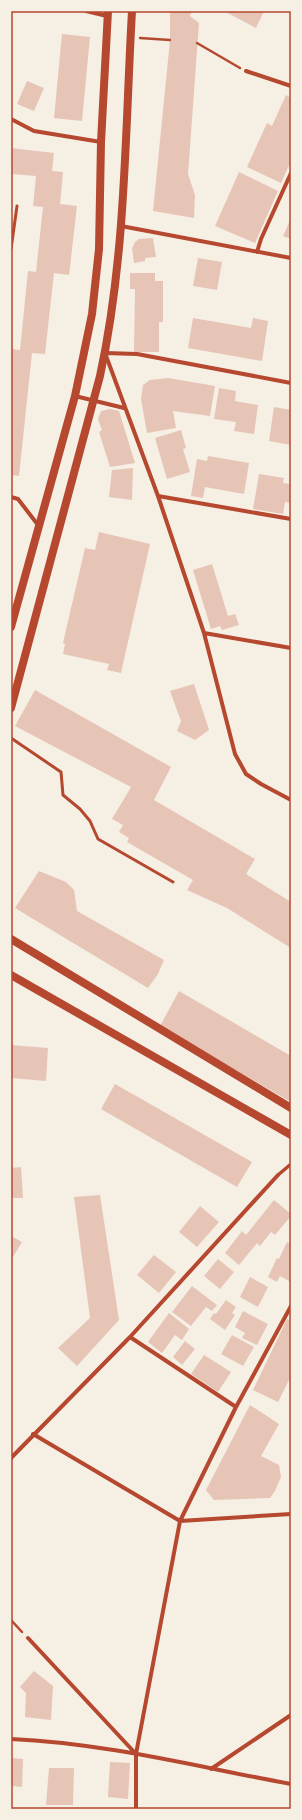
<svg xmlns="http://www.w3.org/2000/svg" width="302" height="1820" font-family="Manrope,sans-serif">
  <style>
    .building { fill: #e6c5b7 }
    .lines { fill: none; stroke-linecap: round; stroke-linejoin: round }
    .path { stroke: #b5482f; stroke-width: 2.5 }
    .service { stroke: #b5482f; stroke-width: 3 }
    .pedestrian { stroke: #b5482f; stroke-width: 3.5 }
    .minor { stroke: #b5482f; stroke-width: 4 }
    .secondary { stroke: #b5482f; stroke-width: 8 }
    .neatline { fill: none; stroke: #b5482f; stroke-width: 1.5 }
  </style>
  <rect width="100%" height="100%" fill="#f6efe4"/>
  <path class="building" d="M170 11H192L190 16 199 23 188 174 195 195 194 218 153 211 170 40Z
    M224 11H264L256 28Z
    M62 34 90 37 82 121 54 118Z
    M27 81 44 88 34 111 17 104Z
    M286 95 291 98V161L281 183 247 167 267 123 272 126Z
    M11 148 54 153 52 171 63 172 60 204 77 206 69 275 54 273 45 354 32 353 19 476 11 475V349L20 350 28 271 36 272 43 207 33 206 36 176 11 174Z
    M239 172 278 191 255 243 215 226Z
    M291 218V239L283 236Z
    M153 238 156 257 145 258V261L134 263 132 248 135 242 139 239Z
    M198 258 222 262 217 290 193 286Z
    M130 273H155V281H163V322H159V352H134L135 289H130Z
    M193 318 251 328 253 318 268 321 262 361 188 348Z
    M168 378 215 386 210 416 173 411 176 428 147 433 141 399 143 385 150 380Z
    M219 388 236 391 235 401 258 405 254 434 234 431 236 422 214 419Z
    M274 407 291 410V445L269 441Z
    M110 409 119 411 135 463 110 467 99 432 102 430 98 419 101 411Z
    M181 430 186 448 183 449 190 472 167 479 155 438Z
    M208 456 249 463 244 494 205 487 203 498 191 496 197 459 207 461Z
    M133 468 132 500 109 497 112 470Z
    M259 474 284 478 283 483 291 484V503L285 502 283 514 253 509Z
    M99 532 150 544 121 673 107 670 109 664 63 654 65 644 63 643 85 548 95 550Z
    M212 564 228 616 235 614 239 625 222 630 220 626 211 629 193 570Z
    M194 684 209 730 195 740 177 731 181 721 170 691Z
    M35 690 171 767 154 800 255 859 246 874 291 902V948L227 908 187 890 193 880 127 842 129 838 119 832 123 825 112 819 131 787 15 726Z
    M39 871 66 882 74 890 77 911 164 960 158 974 148 988 15 908Z
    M179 991 291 1056V1102L160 1026Z
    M11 1045 48 1048 46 1081 11 1078Z
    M115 1084 252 1162 237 1187 101 1109Z
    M21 1167 23 1198H11V1168Z
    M100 1195 119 1320 77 1366 58 1348 90 1318 74 1197Z
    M274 1200 291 1214V1216L275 1235 271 1232 260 1246 257 1243 239 1265 225 1253 242 1231 246 1235Z
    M200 1206 219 1222 197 1247 179 1232Z
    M11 1236 22 1242 11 1260Z
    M287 1242 291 1244V1282L280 1276 277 1282 268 1277 277 1258 279 1259Z
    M154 1255 176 1272 159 1293 137 1275Z
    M218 1259 234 1272 220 1289 204 1276Z
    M250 1277 268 1287 258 1307 240 1297Z
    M192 1286 217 1305 212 1311 206 1307 191 1326 172 1312Z
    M226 1300 236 1307 232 1313 235 1315 225 1330 210 1319 214 1313 216 1314Z
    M243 1311 268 1324 257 1345 242 1338 245 1333 235 1327Z
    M169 1313 189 1329 182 1340 175 1335 162 1353 148 1342Z
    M287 1319 291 1321V1376L278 1402 253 1390Z
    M232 1335 254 1347 243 1366 221 1354Z
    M185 1341 195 1349 182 1365 173 1357Z
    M204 1355 231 1372 218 1392 191 1374Z
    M250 1405 279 1424 261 1456 279 1465 281 1477 275 1491 270 1498 214 1500 206 1490Z
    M34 1671 53 1686 51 1720 25 1717 26 1693 20 1687Z
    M11 1758 23 1759 22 1787 11 1786Z
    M110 1762 130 1763 128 1799 108 1797Z
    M49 1768H74L73 1805H46Z"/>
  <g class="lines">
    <path class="path" d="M140 38 170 40
      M197 43 240 68
      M11 1620 22 1632"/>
    <path class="service" d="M11 249 17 206
      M11 738 61 772 63 795 80 809 90 821 98 839 173 882"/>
    <path class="pedestrian" d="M278 1175 291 1164"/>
    <path class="minor" d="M86 11 107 16
      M246 71 291 86
      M11 119 34 131 101 142
      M121 226 291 258
      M257 252 261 239 291 173
      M291 383 137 354 105 353 158 496 204 633 235 754 246 774 261 784 291 800
      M75 396 124 408
      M158 496 291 519
      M11 497 18 499 38 525
      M204 633 291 648
      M130 1337 236 1407
      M33 1434 180 1521 291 1514
      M11 1458 130 1337 278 1175
      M28 1638 136 1754
      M11 1739C105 1743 198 1767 291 1784
      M211 1769 291 1715
      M136 1809V1754L180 1521 236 1407 291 1306"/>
    <path class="secondary" d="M11 627 75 396 92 314 99 249 101 142 108 11
      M11 708 100 376C126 256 125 133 132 11
      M11 939 291 1108
      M11 975 291 1135"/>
  </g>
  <rect width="302" height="1820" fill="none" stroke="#f6efe4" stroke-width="24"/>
  <rect x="12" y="12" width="278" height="1796" class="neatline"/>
</svg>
